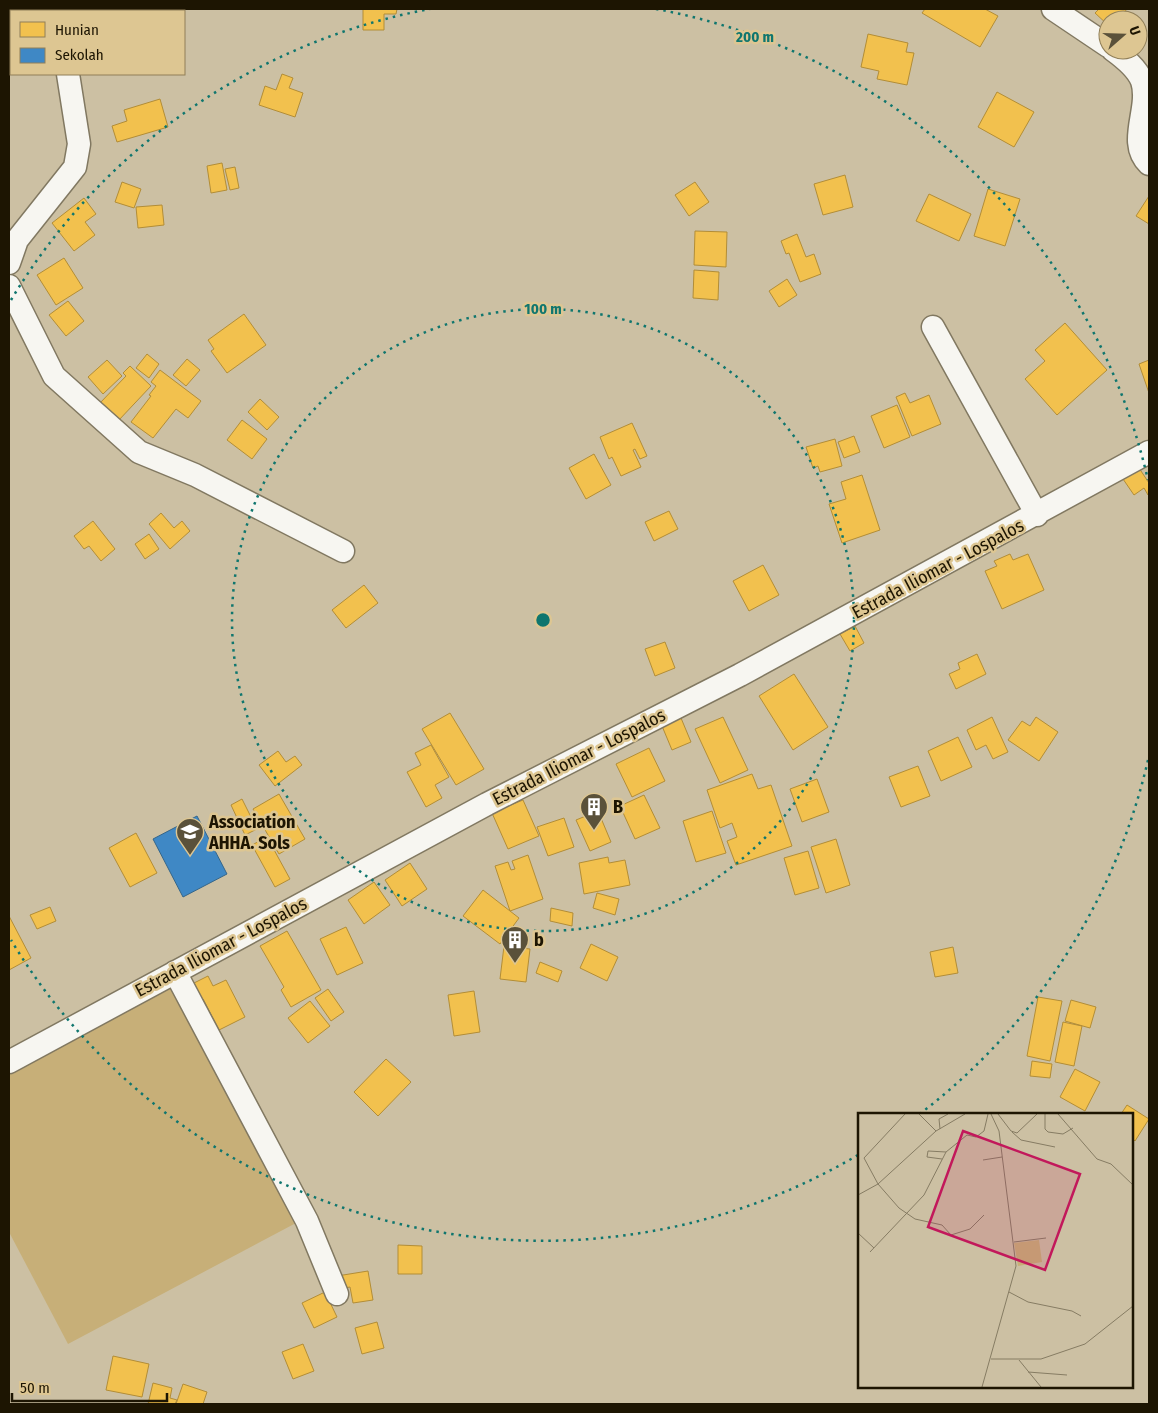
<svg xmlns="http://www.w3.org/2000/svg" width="1158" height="1413" font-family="'Fira Sans Condensed',sans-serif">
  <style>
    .green { fill: #c7af78 }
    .homes { fill: #f2c14e; stroke: #b28d37 }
    .schools { fill: #3f88c5; stroke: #35668a }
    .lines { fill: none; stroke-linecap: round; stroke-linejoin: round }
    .minor-casing { stroke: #817861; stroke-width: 25 }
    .minor { stroke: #f7f6f1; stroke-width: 22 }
    .ring { fill: none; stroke: #0f766e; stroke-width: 2.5; stroke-dasharray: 2.5 5 }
    .labels { text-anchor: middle; stroke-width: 5; stroke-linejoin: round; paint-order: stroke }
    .street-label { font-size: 18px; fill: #1d1502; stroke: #ddc692 }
    .poi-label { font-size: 18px; font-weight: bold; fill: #1d1502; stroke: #ddc692; text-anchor: start }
    .inset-road { fill: none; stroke: #867c63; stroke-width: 1 }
    .view { fill: #c2185b; fill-opacity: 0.15; stroke: #c2185b; stroke-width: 2.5 }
    .inset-edge { fill: none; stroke: #1d1502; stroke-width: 2.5 }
    .centre { fill: #0f766e; stroke: #ddc692; stroke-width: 2.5 }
    .ring-label { font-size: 15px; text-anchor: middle; font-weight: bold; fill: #0f766e; stroke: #ddc692; stroke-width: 5; stroke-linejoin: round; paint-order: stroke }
  </style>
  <rect width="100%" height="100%" fill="#ccc0a3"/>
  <path class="green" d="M167 980 296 1223 68 1344 9 1232V1064Z"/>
  <path class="homes" d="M363 9H397L396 14H384V30H363Z
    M925 9H985L998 16 980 47 922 13Z
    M1099 9H1127L1118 20H1108V25L1095 13Z
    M868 34 908 43 906 52 914 53 907 85 877 79 879 71 861 67Z
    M282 74 293 78 289 88 303 93 295 117 259 105 265 86 276 90Z
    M997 92 1034 112 1014 147 978 127Z
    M160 99 168 127 117 142 112 126 127 121 124 110Z
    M222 163 227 190 211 193 207 166Z
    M235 167 239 188 230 190 225 169Z
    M845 175 853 207 823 215 814 184Z
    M122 182 141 189 134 208 115 202Z
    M695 182 709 202 689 216 675 195Z
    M988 189 1020 199 1005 246 974 236Z
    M929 194 971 214 959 241 916 221Z
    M1149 196V224L1136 216Z
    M84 198 96 214 85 222 95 235 74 251 52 223Z
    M162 205 164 225 138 228 136 207Z
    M695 231 727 232 726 267 694 265Z
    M797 234 806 257 814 254 821 274 800 282 789 253 786 254 781 241Z
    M64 258 83 288 56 305 37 275Z
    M694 270 719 272 718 300 693 298Z
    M787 279 797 295 779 307 769 291Z
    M68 301 84 321 66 336 49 315Z
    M244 314 266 345 227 373 211 351 214 349 208 340Z
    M1065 323 1107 370 1057 415 1025 379 1045 361 1035 350Z
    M147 354 159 364 149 378 136 368Z
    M187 359 200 370 186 386 173 375Z
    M107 360 122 376 103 394 88 377Z
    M1149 360V393L1139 364Z
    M130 366 151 386 118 421 99 404 126 376 123 373Z
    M160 370 201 401 188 418 176 409 153 438 131 422 151 396 149 395 156 386 151 382Z
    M905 393 910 403 929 395 941 424 912 436 896 397Z
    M260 399 279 417 267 430 248 412Z
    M897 405 910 437 884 448 871 416Z
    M242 420 267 439 252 459 227 440Z
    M632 423 647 456 640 459 635 449 633 450 641 467 621 476 612 457 609 459 600 437Z
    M854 436 860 452 844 458 838 442Z
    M835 439 842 466 820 472 818 466 813 468 806 447Z
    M594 454 611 485 586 499 569 468Z
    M1139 468 1149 483 1148 495 1144 488 1134 495 1123 479Z
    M862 475 880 530 842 543 829 504 846 499 841 482Z
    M669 511 678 529 654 541 645 522Z
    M161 513 174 528 182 521 190 531 170 549 149 524Z
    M93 521 115 549 101 561 89 546 84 549 74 536Z
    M149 534 159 549 145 559 135 544Z
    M1010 554 1013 560 1028 554 1044 590 1002 609 985 571 997 566 994 561Z
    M763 565 779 595 749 611 733 581Z
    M364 585 378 603 346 628 332 610Z
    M855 626 864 643 850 651 840 634Z
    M665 642 675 668 655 676 645 649Z
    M977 654 986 674 956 689 949 674 960 669 958 663Z
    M794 674 828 727 793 750 759 696Z
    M450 713 484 769 456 785 422 729Z
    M723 717 748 770 720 783 695 729Z
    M992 717 1008 752 993 759 986 745 976 750 967 730Z
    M1036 717 1058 732 1039 761 1008 740 1022 721 1030 726Z
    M681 718 691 742 672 750 662 726Z
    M958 737 972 767 941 781 928 751Z
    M431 745 449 777 435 785 442 798 426 807 407 772 421 765 415 753Z
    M649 748 665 781 632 797 616 764Z
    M278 751 286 762 295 756 302 765 275 786 259 765Z
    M918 766 930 796 901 807 889 777Z
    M752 774 758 789 771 785 792 846 736 865 727 841 737 837 732 823 720 828 707 790Z
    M817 779 829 812 802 822 790 789Z
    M279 794 305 839 279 854 253 809Z
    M644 795 660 828 635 839 620 806Z
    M242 799 257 829 245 835 231 805Z
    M523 800 539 836 508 849 492 813Z
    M598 811 611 842 590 851 576 820Z
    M712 811 726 853 696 862 683 821Z
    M564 818 574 847 548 856 537 827Z
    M136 833 157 873 130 887 109 848Z
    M267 837 290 879 275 887 252 845Z
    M836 839 850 885 826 893 811 847Z
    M808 851 819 888 795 895 784 858Z
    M528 855 543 899 510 911 495 866 508 862 511 870 515 869 512 861Z
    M608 857 609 863 625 860 630 885 584 894 579 863Z
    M410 863 427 889 402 906 385 880Z
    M374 882 390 905 364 924 348 900Z
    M483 890 519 918 500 944 463 916Z
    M597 893 619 899 615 915 593 908Z
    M50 907 56 921 37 929 30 915Z
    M551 908 573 913 572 926 550 921Z
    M9 916 31 958 9 970Z
    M346 927 363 963 337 975 320 939Z
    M287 931 321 990 291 1007 281 990 284 987 260 946Z
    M591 944 618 957 607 981 580 968Z
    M504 946 530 949 526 982 500 979Z
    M953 947 958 973 935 977 930 952Z
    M540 962 562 971 558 982 536 973Z
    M208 976 213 986 226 980 245 1017 219 1030 203 999 200 1000 192 984Z
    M328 989 344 1012 331 1021 315 998Z
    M474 991 480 1032 454 1036 448 995Z
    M1038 997 1062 1001 1050 1061 1027 1056Z
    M1071 1000 1096 1007 1090 1028 1065 1021Z
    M310 1001 330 1026 308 1043 288 1018Z
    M1063 1022 1082 1026 1074 1066 1055 1062Z
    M386 1059 411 1082 378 1116 354 1092Z
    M1032 1061 1052 1064 1050 1078 1030 1076Z
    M1075 1069 1100 1082 1085 1111 1060 1097Z
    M1127 1105 1149 1119 1135 1141 1132 1138V1114H1121Z
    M398 1245 422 1246V1274H398Z
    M368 1271 373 1300 353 1303 350 1287 340 1289 337 1276Z
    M325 1292 337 1317 314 1328 302 1303Z
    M377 1322 384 1348 362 1354 355 1328Z
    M303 1344 314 1371 293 1379 282 1352Z
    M113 1356 149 1364 142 1397 106 1390Z
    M153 1383 172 1388 170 1398 177 1400 175 1404H148Z
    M183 1384 207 1392 203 1404H176Z"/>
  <path class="schools" d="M197 816 227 874 183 897 153 839Z"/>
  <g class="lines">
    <defs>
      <path id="minor" d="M58 9 59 11
        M1053 9 1108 46
        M1113 50C1124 58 1137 68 1142 81 1151 109 1126 142 1149 164
        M9 263 17 240 75 167 79 144 68 74
        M9 286 54 376 139 452 195 475 343 551
        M933 327 1037 515
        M175 972 307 1221 337 1294
        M9 1062 487 804 740 675 1149 452"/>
    </defs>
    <use href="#minor" class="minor-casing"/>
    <use href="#minor" class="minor"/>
  </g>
  <g class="ring">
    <circle cx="543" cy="620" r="311"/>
    <path d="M1148 760A621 621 0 0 1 921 1113M858 1155A621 621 0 0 1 11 940M11 300A621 621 0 0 1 430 9M656 9A621 621 0 0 1 1148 480"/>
  </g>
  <defs>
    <symbol id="building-pin" viewBox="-11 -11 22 30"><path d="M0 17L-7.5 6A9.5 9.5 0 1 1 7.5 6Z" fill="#5a513a" stroke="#ddc692"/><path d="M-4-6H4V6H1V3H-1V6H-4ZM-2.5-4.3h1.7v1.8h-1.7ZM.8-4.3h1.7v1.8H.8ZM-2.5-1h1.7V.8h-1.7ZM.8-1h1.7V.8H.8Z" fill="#fff"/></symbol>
    <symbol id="school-pin" viewBox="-11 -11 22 30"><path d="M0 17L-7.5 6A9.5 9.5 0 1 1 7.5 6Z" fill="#5a513a" stroke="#ddc692"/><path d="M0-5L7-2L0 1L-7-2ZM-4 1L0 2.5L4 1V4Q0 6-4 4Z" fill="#fff"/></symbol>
  </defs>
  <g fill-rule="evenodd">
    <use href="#building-pin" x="578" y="791" width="32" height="43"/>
    <use href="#school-pin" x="174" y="816" width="32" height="43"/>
    <use href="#building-pin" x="499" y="924" width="32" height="43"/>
  </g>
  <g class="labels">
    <g class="street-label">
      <text transform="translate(938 569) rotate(-28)" y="6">Estrada Iliomar - Lospalos</text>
      <text transform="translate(579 757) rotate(-27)" y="6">Estrada Iliomar - Lospalos</text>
      <text transform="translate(221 947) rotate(-28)" y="6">Estrada Iliomar - Lospalos</text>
    </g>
    <g class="poi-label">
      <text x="613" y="813">B</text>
      <text x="209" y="828">Association<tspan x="209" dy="21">AHHA. Sols</tspan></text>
      <text x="534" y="946">b</text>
    </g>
  </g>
  <g transform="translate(858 1113)">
    <rect width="275" height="275" fill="#ccc0a3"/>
    <path d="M181 127 184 149 160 153 156 130Z" fill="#c7af78"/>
    <path class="inset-road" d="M47 1 6 45 20 71 41 95 57 106 84 112 93 122 112 116 126 102M61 1 78 18 107 1M140 1 153 18 159 20 179 1M187 1V16L190 19 205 21 215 15M200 1 239 46 253 51 275 72M82 16 81 6 90 1M154 19 163 27 197 34M84 46 69 44 70 38 88 39M125 47 144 44M0 82 20 71 78 18M0 120 16 135M156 129 188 125M12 139 66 82 88 39 109 22 118 24 126 18 130 1M151 179 170 189 214 198 223 203M133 246H183L227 231 275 193M161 247 183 274M170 259 209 262M124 274 158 153 141 18 133 1"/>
    <path class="view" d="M105 18 222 61 187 157 70 114Z"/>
    <rect width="275" height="275" class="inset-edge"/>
  </g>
  <circle cx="543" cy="620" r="8" class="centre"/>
  <g class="ring-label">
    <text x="755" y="42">200 m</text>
    <text x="543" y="314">100 m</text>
  </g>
  <rect width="1158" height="1413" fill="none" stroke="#1d1502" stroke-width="20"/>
  <rect x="10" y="10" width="175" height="65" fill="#ddc692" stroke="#907f58"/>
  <rect x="20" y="22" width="25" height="15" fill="#f2c14e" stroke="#907f58"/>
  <text x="55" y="35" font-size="15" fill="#1d1502">Hunian</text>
  <rect x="20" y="48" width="25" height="15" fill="#3f88c5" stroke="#907f58"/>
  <text x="55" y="60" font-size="15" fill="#1d1502">Sekolah</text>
  <g transform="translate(1123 35) rotate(70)"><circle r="24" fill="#ddc692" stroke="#907f58"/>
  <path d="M0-4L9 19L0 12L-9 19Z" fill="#5a513a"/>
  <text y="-8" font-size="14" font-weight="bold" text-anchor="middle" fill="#1d1502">U</text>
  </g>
  <path d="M12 1393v8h155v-8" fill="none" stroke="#1d1502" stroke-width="2.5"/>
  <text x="20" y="1393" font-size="15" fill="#1d1502" stroke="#ddc692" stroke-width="4" paint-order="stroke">50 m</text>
</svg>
